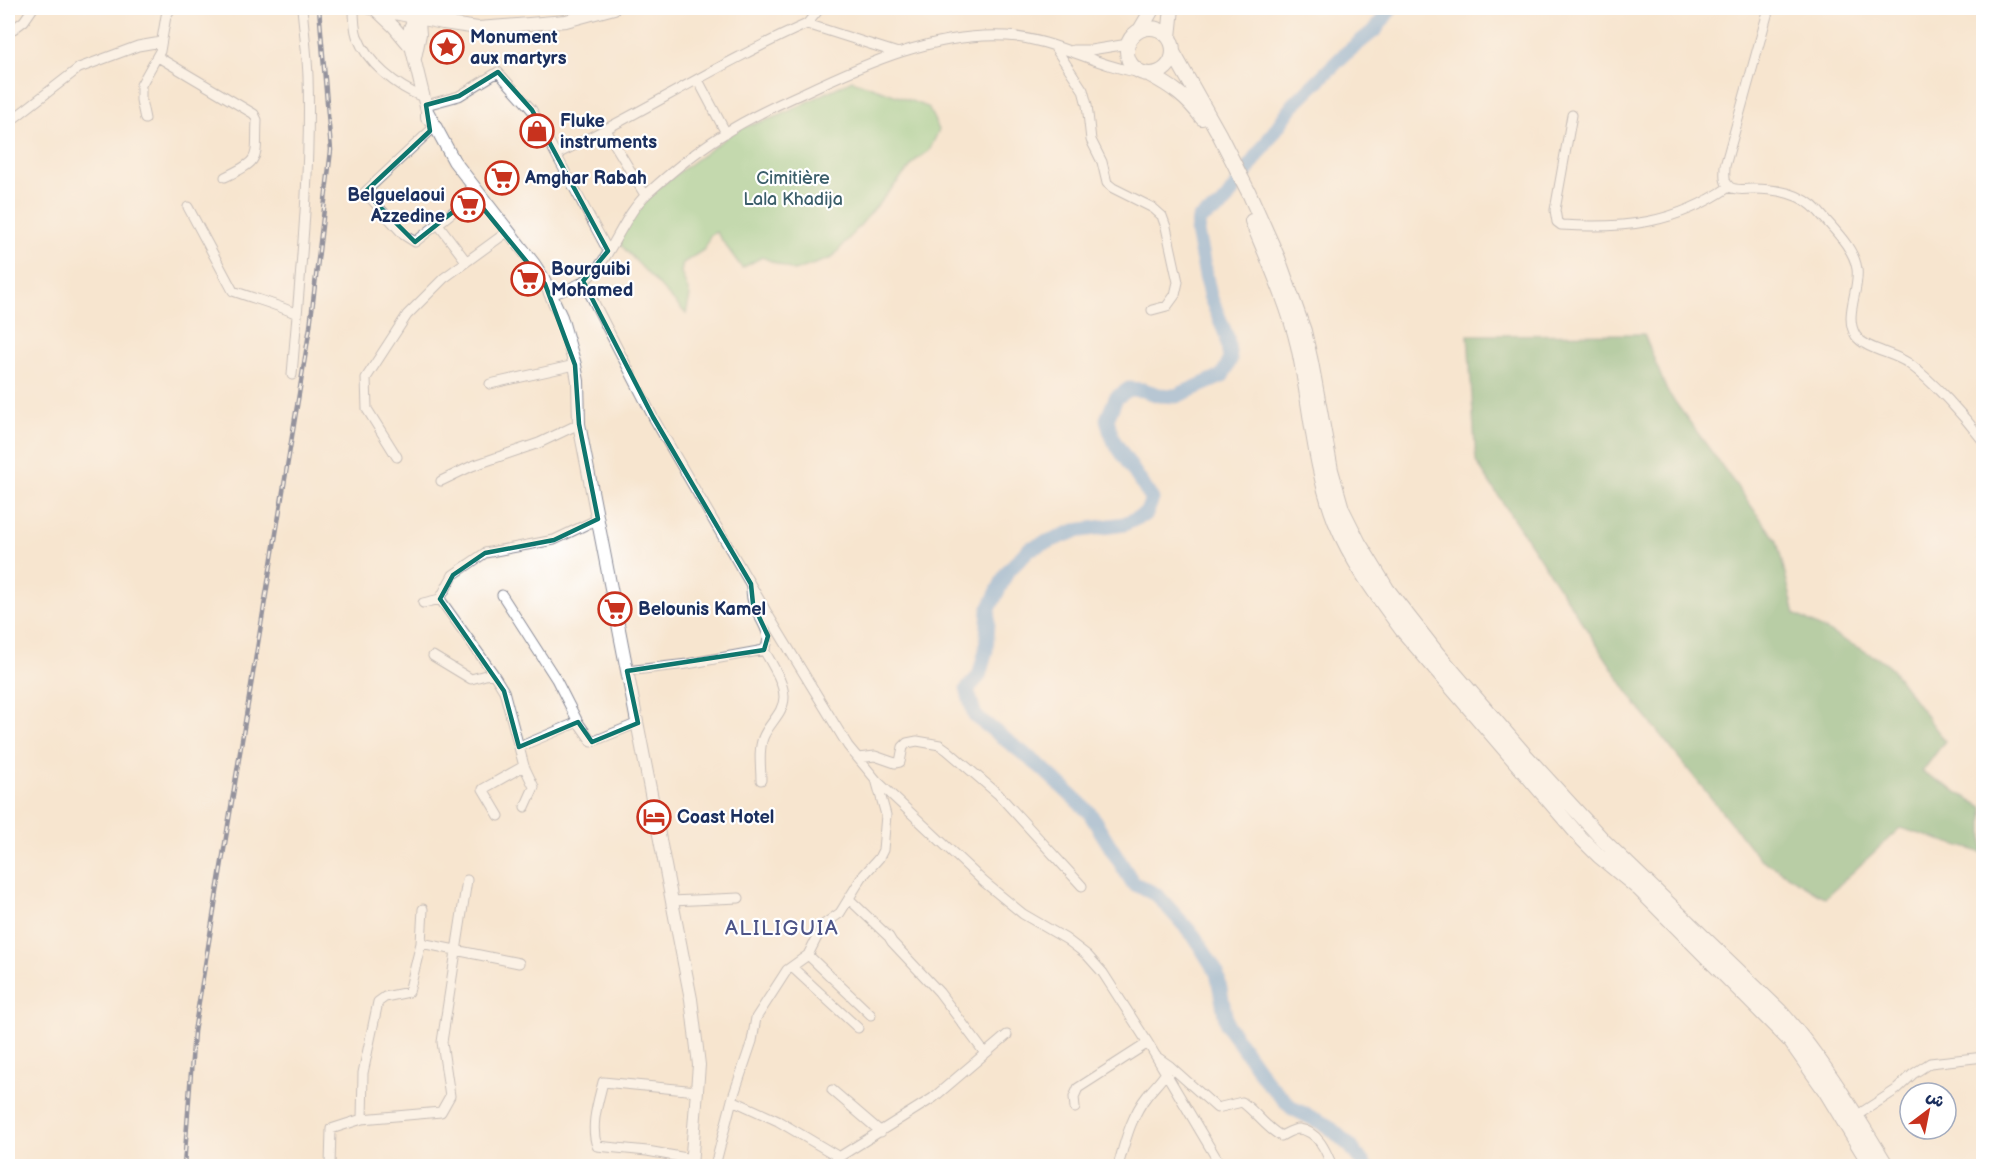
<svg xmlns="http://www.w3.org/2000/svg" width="1991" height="1174" font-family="'Balsamiq Sans','Playpen Sans Arabic',sans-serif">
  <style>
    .green { fill: #85cb85; stroke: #507d72; stroke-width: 1.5 }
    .forest { fill: #6caf72; stroke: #446f68; stroke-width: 1.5 }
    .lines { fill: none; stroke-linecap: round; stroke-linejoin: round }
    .river { stroke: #68a1d7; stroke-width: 15 }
    .minor-casing { stroke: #898a96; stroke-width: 11 }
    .major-casing { stroke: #898a96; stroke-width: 14 }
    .highway-casing { stroke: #898a96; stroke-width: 16 }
    .minor { stroke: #fff; stroke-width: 9 }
    .major { stroke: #fff; stroke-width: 12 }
    .highway { stroke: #fff; stroke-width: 14 }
    .rail-casing { stroke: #1b2f5e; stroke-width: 4.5 }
    .rail { stroke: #fff; stroke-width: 2; stroke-dasharray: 7; stroke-linecap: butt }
    .marked { fill: none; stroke: #0f766e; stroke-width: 4.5; stroke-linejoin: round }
    .labels { text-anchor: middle; stroke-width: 4.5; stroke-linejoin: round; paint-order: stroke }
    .poi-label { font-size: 18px; font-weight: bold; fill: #1b2f5e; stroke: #fff; text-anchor: start }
    .park-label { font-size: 18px; fill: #3b5e6a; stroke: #fff }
    .quarter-label { font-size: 21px; letter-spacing: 1.5px; fill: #4e5588; stroke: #fff }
  </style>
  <rect width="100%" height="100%" fill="#fff"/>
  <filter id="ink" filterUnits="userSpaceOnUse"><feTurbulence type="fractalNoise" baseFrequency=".0167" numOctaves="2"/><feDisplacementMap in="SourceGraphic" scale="12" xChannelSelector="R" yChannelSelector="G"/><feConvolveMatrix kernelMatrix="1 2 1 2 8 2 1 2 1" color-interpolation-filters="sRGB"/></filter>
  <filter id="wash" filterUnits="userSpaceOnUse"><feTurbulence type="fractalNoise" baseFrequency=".008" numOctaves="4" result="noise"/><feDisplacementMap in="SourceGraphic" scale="24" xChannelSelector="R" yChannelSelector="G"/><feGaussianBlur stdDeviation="1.35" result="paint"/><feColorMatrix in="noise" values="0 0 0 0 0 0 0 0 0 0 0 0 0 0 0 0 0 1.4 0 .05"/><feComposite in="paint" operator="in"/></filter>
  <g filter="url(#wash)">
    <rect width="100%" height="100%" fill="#f7e5cf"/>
    <path class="green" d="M852 80 928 107 939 130 929 151 917 159 832 258 794 271 762 257 742 268 716 232 710 235 705 249 683 263 681 272 690 296 686 314 617 241 629 220 656 189 738 129 779 116Z"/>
    <path class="forest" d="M1644 334 1667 391 1777 541 1795 614 1887 663 1945 741 1922 772 1983 807V853L1900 828 1825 898 1759 858 1638 707 1476 462 1468 335Z"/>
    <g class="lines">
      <path class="river" d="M1365 1166 1351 1147 1328 1126 1292 1108 1267 1082 1227 1025 1217 973 1194 936 1157 895 1133 883 1089 812 1041 767 975 716 967 689 979 676 986 650 989 609 1007 572 1029 549 1075 531 1124 524 1146 514 1152 499 1112 438 1107 419 1116 398 1129 389 1143 390 1159 395 1176 396 1222 376 1230 360 1227 337 1210 296 1197 232 1199 219 1222 206 1293 105 1345 54 1376 29 1391 8"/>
    </g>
  </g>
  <g filter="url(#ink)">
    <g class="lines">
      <defs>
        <path id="minor" d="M354 8C354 17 354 27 357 36 367 63 397 87 423 97
          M1769 8 1725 166C1725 174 1723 182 1730 187 1736 191 1745 189 1752 189 1777 189 1802 193 1819 212 1832 228 1854 247 1857 269 1860 290 1843 316 1856 336 1865 349 1894 353 1908 363 1933 381 1965 417 1984 442
          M451 17 452 8
          M807 24 820 8
          M8 33 24 21 33 8
          M1054 46 1083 90 1087 105 1091 140 1102 162 1107 183 1113 188 1153 208 1162 216 1166 227 1178 282 1175 295 1167 306 1152 310
          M1073 50H1091L1128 44
          M158 57 254 114 257 120C255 159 263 159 225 177
          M698 80 726 133
          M426 105 459 96 498 72 532 110 608 251
          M1572 115 1555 210 1557 222 1561 225C1624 229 1675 224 1729 187
          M145 119 141 100V85L160 51 166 16 171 8
          M8 123 79 68 138 46 161 42
          M431 130 365 192 404 235 415 242 473 196
          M606 130 645 195
          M557 154C642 113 721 62 807 24L898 53
          M188 207 233 291C255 299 276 304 297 314
          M438 224 466 261
          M583 281 653 417 770 618 848 746 877 781 984 882 1023 914 1066 939 1087 955 1103 973 1148 1043 1221 1166
          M551 295C561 291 575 287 584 281 612 260 621 217 648 193 670 173 694 153 719 137 746 119 774 106 803 93 866 63 936 32 1007 36 1055 39 1095 66 1142 73
          M292 375C300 276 311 176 308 76 307 53 304 30 302 8
          M490 384 575 365
          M397 457 367 409 366 378 407 315 444 278 503 235
          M441 481 472 466 539 443 579 424
          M502 595 556 679 578 722 592 742 638 723
          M440 599 453 575 485 553 554 540 598 519
          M423 603 440 599 493 673
          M433 656 471 679 493 673 504 691 524 766 534 787 525 807
          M627 671 687 664 764 650C775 635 759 620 754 605 751 599 751 592 751 586
          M519 747 578 722
          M858 758 875 756 895 763 900 762 903 747 907 743 917 741 940 745 947 750 998 794 1082 886
          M761 780C761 767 758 751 763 738 768 724 784 713 784 697 784 682 771 663 764 650
          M499 816 483 789 524 766
          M849 899 889 937 892 942 939 992 984 1052
          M671 901 739 898
          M421 943 519 963
          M808 955 871 1015
          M793 968 858 1028
          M1157 1057 1170 1066 1217 1108 1242 1102C1256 1112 1266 1128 1281 1136 1287 1133 1293 1129 1299 1129 1318 1131 1326 1151 1332 1166
          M832 1090 881 1132
          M732 1100 778 1121 839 1157
          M1075 1108 1074 1097 1078 1088 1148 1043
          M1856 1116 1896 1090 1913 1074 1930 1063 1984 1057
          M362 1119 363 1073 378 1002 385 997 409 992 421 943 423 909
          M692 1159 647 1151 597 1146C590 1126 598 1102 603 1082L697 1091
          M330 1166 331 1129 362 1119 441 1112 450 1096 442 1042 467 880
          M715 1166 732 1100 752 1041 756 1018 787 970 808 955 823 925 840 913 862 877 879 858 883 850 886 815 877 783
          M828 1166 839 1157 933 1098 1007 1035
          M1118 1166C1125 1142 1131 1116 1147 1096 1153 1088 1159 1083 1165 1074"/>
        <path id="major" d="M370 8 443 23 478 28 566 21 614 8
          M376 10 394 27 409 45
          M418 10 410 28 409 37 427 111V118
          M415 58 420 34 418 10
          M427 111 454 161 534 264 543 278 561 317 575 365 578 381 579 424 691 999 699 1065 691 1166"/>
        <path id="highway" d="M1127 51a23 23 0 1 1 46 0a23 23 0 1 1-46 0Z
          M1140 30 1153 8
          M1169 37 1172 8
          M1174 54 1219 134 1249 193 1278 258 1304 331 1311 362 1331 470 1342 509 1359 543 1387 589 1437 653 1527 757 1604 841 1780 1011C1823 1059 1854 1112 1887 1166
          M1150 75C1171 86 1188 98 1202 118
          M1252 221C1269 262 1288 303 1298 346 1311 405 1313 464 1335 521 1351 561 1377 596 1402 630L1580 837 1599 856 1639 889 1790 1041 1826 1092 1871 1166"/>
      </defs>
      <use href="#minor" class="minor-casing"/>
      <use href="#major" class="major-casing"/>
      <use href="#highway" class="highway-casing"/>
      <use href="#minor" class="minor"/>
      <use href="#major" class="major"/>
      <use href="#highway" class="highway"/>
      <defs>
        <path id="rail" d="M184 1166 194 1032 310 327 331 150 319 8"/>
      </defs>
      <use href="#rail" class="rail-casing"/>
      <use href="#rail" class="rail"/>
    </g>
  </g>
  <path d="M0 0H1991V1174H0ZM498 72 532 110 608 251 583 281 653 417 751 584 753 604 768 636 764 650 627 671 638 723 592 742 578 722 519 747 504 691 440 599 453 575 485 553 554 540 598 519 579 424 575 365 545 284 473 196 415 242 365 192 430 131 426 105 459 96Z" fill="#f7e5cf" fill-opacity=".55" fill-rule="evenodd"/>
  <path class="marked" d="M498 72 532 110 608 251 583 281 653 417 751 584 753 604 768 636 764 650 627 671 638 723 592 742 578 722 519 747 504 691 440 599 453 575 485 553 554 540 598 519 579 424 575 365 545 284 473 196 415 242 365 192 430 131 426 105 459 96Z"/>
  <defs>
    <symbol id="sight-ring" viewBox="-11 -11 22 22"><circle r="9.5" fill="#fff" stroke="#c8321e" stroke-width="1.5"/><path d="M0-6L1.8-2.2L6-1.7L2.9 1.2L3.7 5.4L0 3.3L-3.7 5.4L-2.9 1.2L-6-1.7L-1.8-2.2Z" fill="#c8321e"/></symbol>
    <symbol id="shop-ring" viewBox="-11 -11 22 22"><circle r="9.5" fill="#fff" stroke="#c8321e" stroke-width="1.5"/><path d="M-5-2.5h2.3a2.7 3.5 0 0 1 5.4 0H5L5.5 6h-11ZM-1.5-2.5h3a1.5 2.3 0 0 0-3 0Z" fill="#c8321e"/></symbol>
    <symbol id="supermarket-ring" viewBox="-11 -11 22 22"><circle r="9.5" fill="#fff" stroke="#c8321e" stroke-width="1.5"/><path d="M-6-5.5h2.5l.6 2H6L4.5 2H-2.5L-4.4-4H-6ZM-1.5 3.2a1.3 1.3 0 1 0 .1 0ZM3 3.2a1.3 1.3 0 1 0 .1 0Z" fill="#c8321e"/></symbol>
    <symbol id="hotel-ring" viewBox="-11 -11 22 22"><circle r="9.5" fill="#fff" stroke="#c8321e" stroke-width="1.5"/><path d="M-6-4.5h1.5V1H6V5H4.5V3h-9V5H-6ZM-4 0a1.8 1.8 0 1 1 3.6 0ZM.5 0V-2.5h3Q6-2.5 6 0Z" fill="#c8321e"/></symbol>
  </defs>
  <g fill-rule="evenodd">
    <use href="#sight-ring" x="428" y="28" width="38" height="38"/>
    <use href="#shop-ring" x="518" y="112" width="38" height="38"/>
    <use href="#supermarket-ring" x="483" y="159" width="38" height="38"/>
    <use href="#supermarket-ring" x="449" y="186" width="38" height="38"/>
    <use href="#supermarket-ring" x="509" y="260" width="38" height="38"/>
    <use href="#supermarket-ring" x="596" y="590" width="38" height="38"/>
    <use href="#hotel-ring" x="635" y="798" width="38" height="38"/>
  </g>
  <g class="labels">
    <g class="poi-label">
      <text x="470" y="43">Monument<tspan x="470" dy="21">aux martyrs</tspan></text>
      <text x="560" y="127">Fluke<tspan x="560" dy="21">instruments</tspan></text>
      <text x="525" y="184">Amghar Rabah</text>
      <text x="445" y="201" text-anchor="end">Belguelaoui<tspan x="445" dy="21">Azzedine</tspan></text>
      <text x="551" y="275">Bourguibi<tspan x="551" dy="21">Mohamed</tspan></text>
      <text x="638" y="615">Belounis Kamel</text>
      <text x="677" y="823">Coast Hotel</text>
    </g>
    <g class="park-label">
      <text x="793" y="184">Cimitière<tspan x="793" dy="21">Lala Khadija</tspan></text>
    </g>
    <g class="quarter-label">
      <text x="782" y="935">ALILIGUIA</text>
    </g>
  </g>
  <rect width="1991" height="1174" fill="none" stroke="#fff" stroke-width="30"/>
  <g transform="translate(1928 1111) rotate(32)"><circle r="28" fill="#ffffff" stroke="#a4acbf" stroke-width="1.5"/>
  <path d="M0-4.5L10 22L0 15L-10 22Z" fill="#c8321e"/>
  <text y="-9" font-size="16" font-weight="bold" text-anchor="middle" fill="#1b2f5e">ش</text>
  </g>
</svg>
